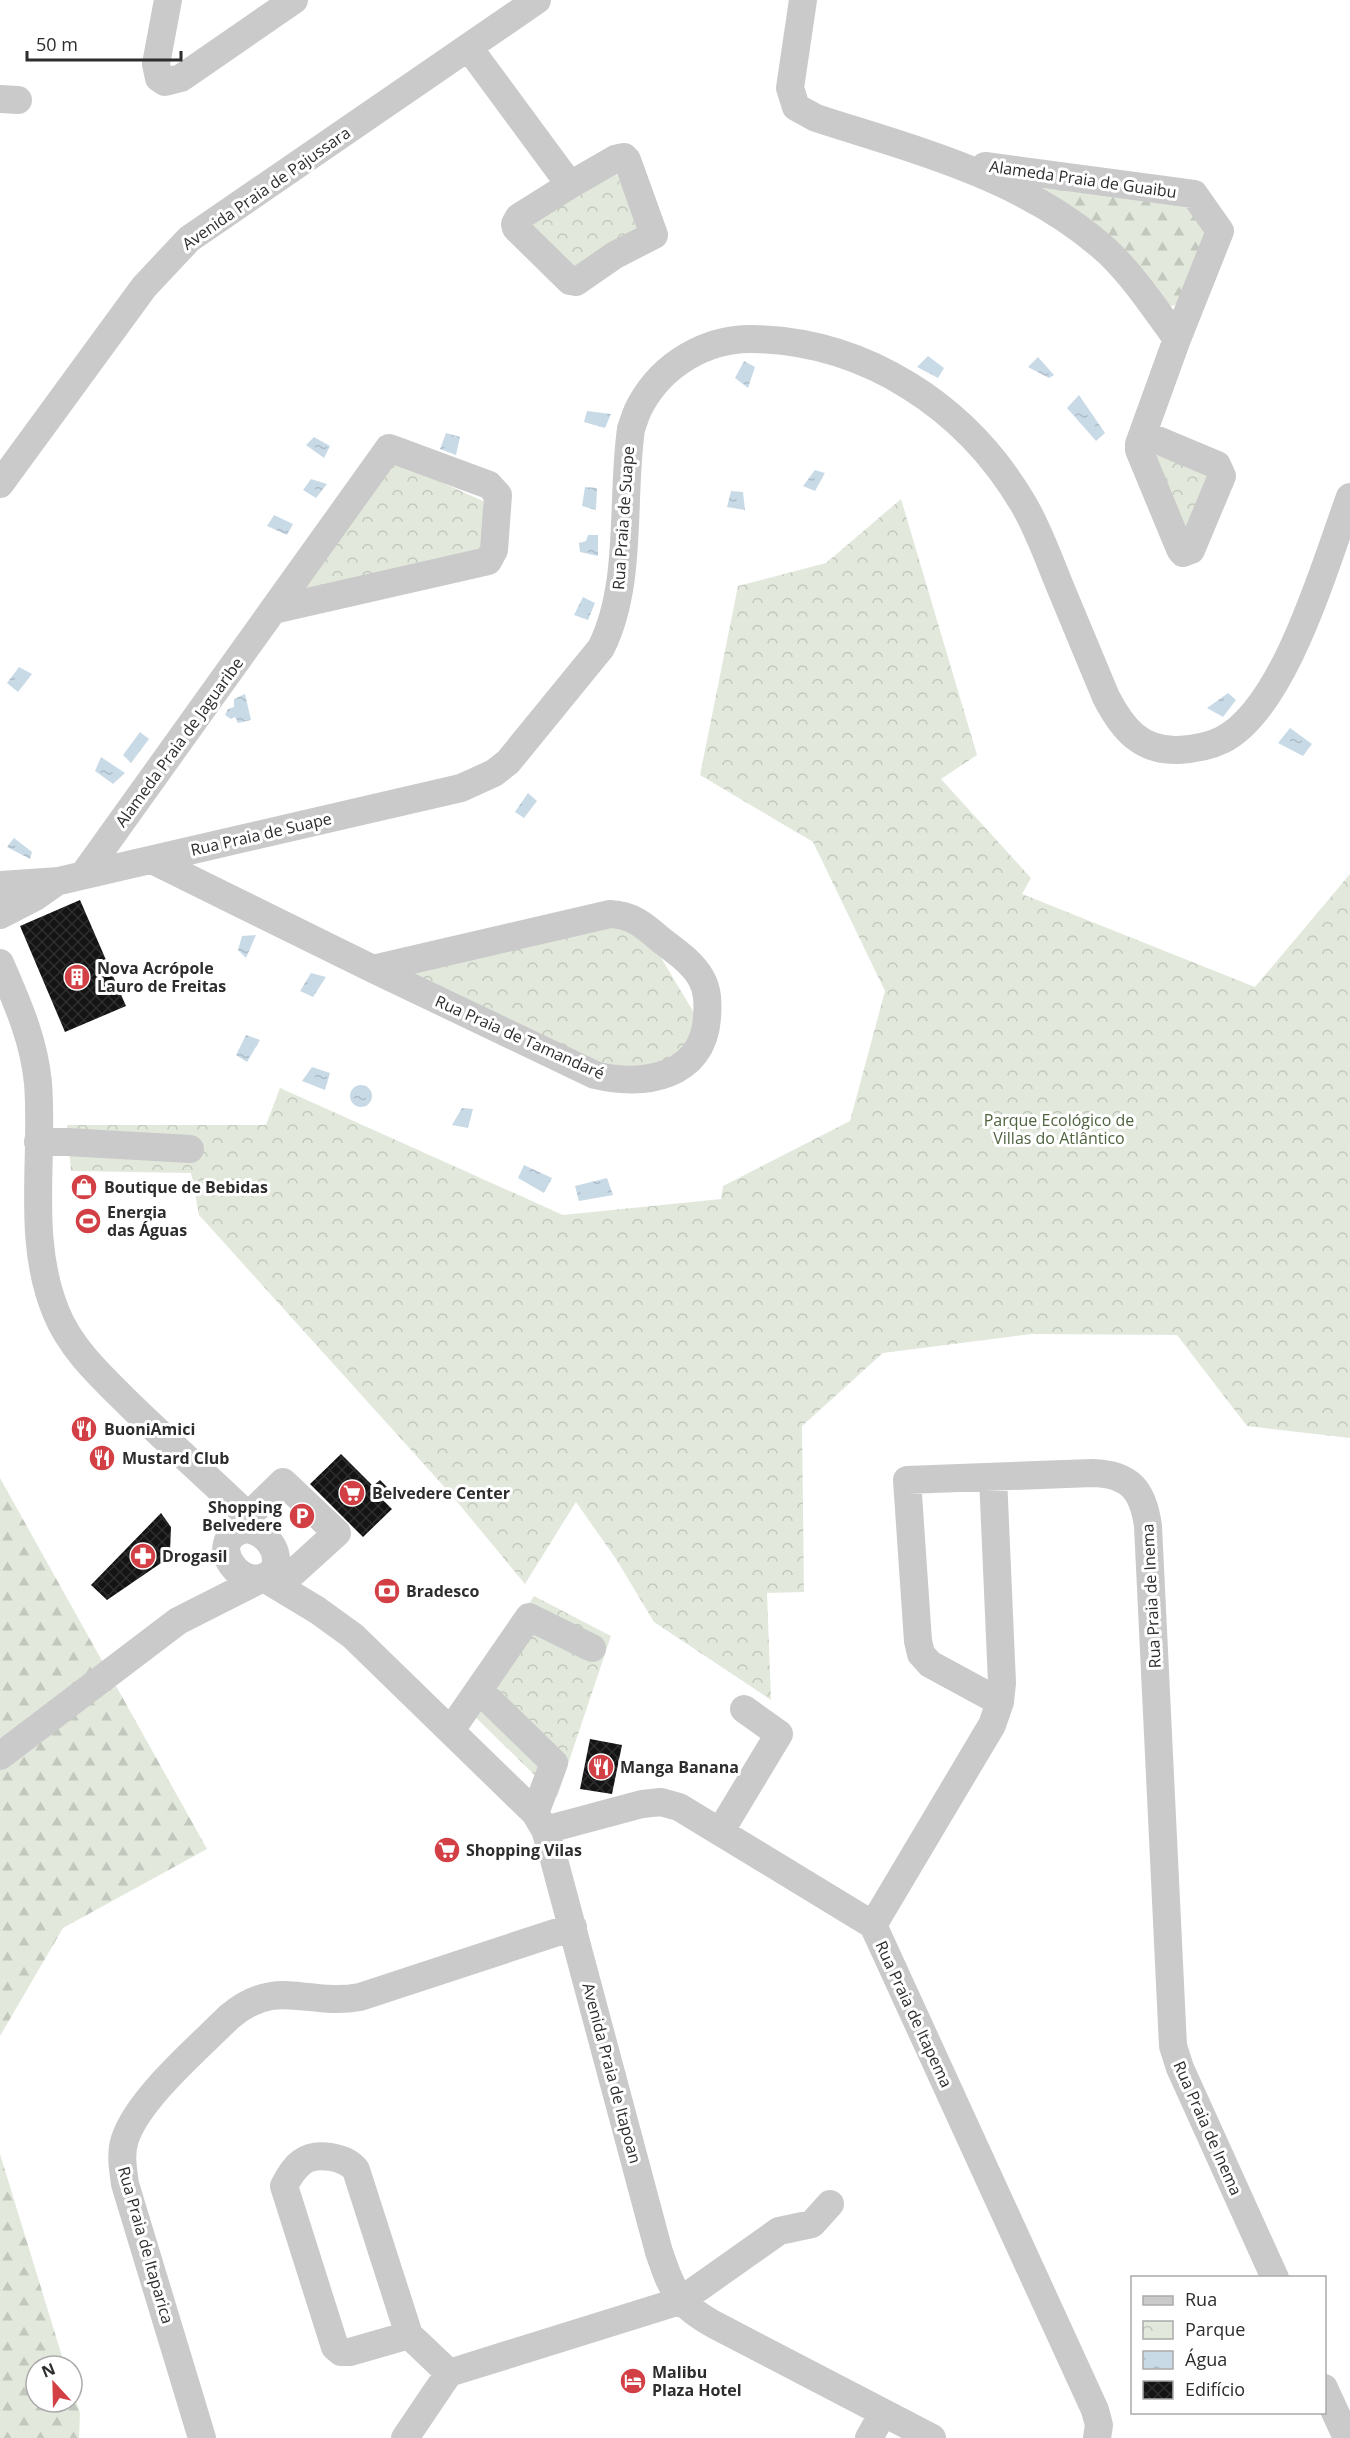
<svg xmlns="http://www.w3.org/2000/svg" width="1350" height="2438" font-family="'Open Sans',sans-serif">
  <style>
    .forest { fill: url(#forest-firs) }
    .park { fill: url(#park-crowns) }
    .water { fill: url(#water-ripples) }
    .building { fill: url(#building-cross-hatch) }
    .lines { fill: none; stroke-linecap: round; stroke-linejoin: round }
    .minor { stroke: #cacaca; stroke-width: 28 }
    .labels { text-anchor: middle; stroke-width: 6; stroke-linejoin: round; paint-order: stroke }
    .street-label { font-size: 16px; fill: #2d2d2d; stroke: #fff }
    .poi-label { font-size: 16px; font-weight: bold; fill: #2d2d2d; stroke: #fff; text-anchor: start }
    .park-label { font-size: 16px; fill: #4f633f; stroke: #fff }
  </style>
  <defs>
    <pattern id="forest-firs" width="22" height="20" patternUnits="userSpaceOnUse" patternTransform="scale(1.5)"><rect width="22" height="20" fill="#e2e9dc"/><path d="M5 1l3.5 6h-7zM16 11l3.5 6h-7z" fill="#c2c8bd"/></pattern>
    <pattern id="park-crowns" width="20" height="18" patternUnits="userSpaceOnUse" patternTransform="scale(1.5)"><rect width="20" height="18" fill="#e2e9dc"/><path d="M2 6a3 3 0 1 1 6 0M12 15a3 3 0 1 1 6 0" fill="none" stroke="#c2c8bd"/></pattern>
    <pattern id="water-ripples" width="26" height="14" patternUnits="userSpaceOnUse" patternTransform="scale(1.5)"><rect width="26" height="14" fill="#c9dae7"/><path d="M2 4q2-2 4 0t4 0M15 11q2-2 4 0t4 0" fill="none" stroke="#adbbc6"/></pattern>
    <pattern id="building-cross-hatch" width="8" height="8" patternUnits="userSpaceOnUse" patternTransform="scale(1.5)"><rect width="8" height="8" fill="#141414"/><path d="M0 0l8 8M0 8l8-8" fill="none" stroke="#2e2e2e"/></pattern>
  </defs>
  <rect width="100%" height="100%" fill="#fff"/>
  <path class="forest" d="M1006 179 1187 197 1215 231 1188 301 1168 307Z
    M0 1478 207 1849 63 1928 0 2036Z
    M0 2154 65 2366H36V2402H72V2388L80 2413 79 2438H0Z"/>
  <path class="park" d="M613 166 642 233 573 272 524 223Z
    M1146 451 1212 476 1184 543Z
    M392 460 483 501V552L293 596Z
    M901 499 977 755 941 779 1031 878 1022 894 1255 987 1350 874V1438L1247 1426 1177 1335 1031 1334 883 1353 802 1426 804 1592 767 1593 771 1700 654 1622 616 1559 576 1502 525 1584 449 1492 199 1215 191 1173 71 1171 67 1125H266L280 1088 563 1215 721 1199 723 1186 850 1121 885 991 813 842 700 775 738 586 826 563Z
    M616 923 654 946 696 1016 693 1046 673 1066 595 1068 393 973Z
    M534 1596 611 1636 557 1797 462 1704Z"/>
  <path class="water" d="M928 356 944 368 938 378 917 367Z
    M1038 357 1054 375 1049 378 1028 367Z
    M744 361 755 367 748 388 735 378Z
    M1079 395 1105 433 1096 441 1067 408Z
    M587 411 611 414 605 428 584 422Z
    M446 433 460 437 456 455 440 449Z
    M314 437 330 446 324 458 306 445Z
    M815 470 825 473 815 491 803 486Z
    M311 479 327 484 316 498 303 490Z
    M585 487 597 488 596 510 582 506Z
    M731 491 743 492 745 510 727 507Z
    M274 515 293 524 287 535 267 526Z
    M588 535H598V556L580 552 579 543 586 541Z
    M583 597 595 603 588 620 574 615Z
    M19 667 32 674 18 692 7 683Z
    M1228 693 1236 700 1223 717 1207 708Z
    M245 694 251 720 238 723 235 717 231 719 225 715 228 709 234 707V699Z
    M1290 728 1312 744 1303 756 1278 743Z
    M140 732 149 739 131 763 123 755Z
    M101 757 125 773 113 784 95 771Z
    M528 793 537 801 524 818 515 812Z
    M14 838 32 852 30 859 7 847Z
    M256 935 246 958 238 950 242 936Z
    M311 973 326 977 313 997 300 991Z
    M246 1035 260 1040 247 1062 236 1055Z
    M312 1067 330 1073 325 1090 302 1081Z
    M350 1096a11 11 0 1 1 22 0a11 11 0 1 1-22 0Z
    M462 1108 473 1109 468 1128 452 1125Z
    M524 1165 552 1178 544 1193 518 1178Z
    M607 1178 613 1195 579 1201 575 1186Z"/>
  <path class="building" d="M80 900 126 1006 65 1032 20 926Z
    M341 1454 373 1486 380 1480 389 1489 380 1497 392 1509 363 1537 310 1484Z
    M161 1513 171 1527 170 1552 164 1561 107 1600 91 1585Z
    M590 1739 622 1745 612 1794 580 1789Z"/>
  <g class="lines">
    <path class="minor" d="M168 0 156 64 159 78 165 82 181 78 294 0
      M803 0 790 88 796 107 816 118C918 151 1028 178 1109 253 1135 278 1156 310 1177 339L1139 444V450L1180 549 1183 553 1191 550 1222 476 1217 465 1143 434
      M469 48 570 185 519 217 515 224 516 228 570 281 576 282 615 255 654 235 627 160 624 157 615 159 570 185
      M0 99 18 100
      M985 166 1194 194 1220 231 1177 339
      M0 484 144 287 189 239 537 0
      M152 860 373 969 595 1075C644 1087 703 1077 707 1018 708 1003 708 990 701 978 692 962 675 951 661 940 645 926 633 915 610 914L373 969
      M84 874 273 610 488 561 494 550 498 495 489 485 389 448 273 610
      M0 885 59 881 461 788 494 773 508 762 601 648C633 585 621 499 631 429 634 421 636 412 641 404 663 364 707 338 753 339 866 341 967 407 1024 505 1038 529 1048 557 1059 584 1075 622 1090 659 1106 697 1122 728 1140 751 1178 750 1194 749 1208 747 1222 740 1285 709 1326 561 1350 497
      M0 915 35 897 55 883
      M0 963C17 1002 34 1040 38 1083 44 1159 26 1239 56 1312 71 1350 104 1379 132 1407 170 1444 210 1479 248 1516L251 1530
      M38 1142H67L190 1149
      M248 1516 283 1482 337 1533 294 1572
      M246 1529C265 1531 282 1551 274 1570 245 1601 200 1539 246 1529Z
      M264 1578 317 1610 353 1636 535 1813 545 1830 553 1856 659 2252C673 2292 677 2304 715 2325L932 2438
      M479 1690 554 1763 535 1813
      M1000 1702 930 1664 921 1654 918 1641 907 1480 1092 1473C1130 1474 1143 1490 1148 1526L1173 2046 1180 2068 1275 2278
      M451 1730 529 1617 592 1648
      M0 1756 178 1621 259 1580
      M545 1830 642 1804 661 1802 679 1807 873 1925 1095 2410 1099 2425 1097 2438
      M720 1832 779 1734 744 1709
      M873 1925 992 1725 1000 1702 1002 1683 993 1477
      M409 2335 350 2352H341L335 2347 284 2186C288 2178 295 2167 302 2162 316 2151 347 2157 356 2170L409 2335 449 2373
      M1324 2388 1347 2438
      M202 2438 125 2184C123 2169 120 2154 125 2139 138 2099 198 2048 229 2017 277 1976 306 2007 360 1997L573 1927
      M405 2438 449 2373 680 2301 779 2231 812 2224 830 2204
      M869 2438 883 2413"/>
  </g>
  <defs>
    <symbol id="building-disc" viewBox="-11 -11 22 22"><circle r="9.5" fill="#d24045" stroke="#fff"/><path d="M-4-6H4V6H1V3H-1V6H-4ZM-2.5-4.3h1.7v1.8h-1.7ZM.8-4.3h1.7v1.8H.8ZM-2.5-1h1.7V.8h-1.7ZM.8-1h1.7V.8H.8Z" fill="#fff"/></symbol>
    <symbol id="shop-disc" viewBox="-11 -11 22 22"><circle r="9.5" fill="#d24045" stroke="#fff"/><path d="M-5-2.5h2.3a2.7 3.5 0 0 1 5.4 0H5L5.5 6h-11ZM-1.5-2.5h3a1.5 2.3 0 0 0-3 0Z" fill="#fff"/></symbol>
    <symbol id="stadium-disc" viewBox="-11 -11 22 22"><circle r="9.5" fill="#d24045" stroke="#fff"/><path d="M0-5a6.5 5 0 1 0 0 10a6.5 5 0 1 0 0-10ZM-3.5-1.8h7v3.6h-7Z" fill="#fff"/></symbol>
    <symbol id="restaurant-disc" viewBox="-11 -11 22 22"><circle r="9.5" fill="#d24045" stroke="#fff"/><path d="M-5-6h1v4h1v-4h1v4h1v-4h1v5L-1.5 .5V6h-2V.5L-5-1ZM5-6V6H3V1.5H1.5Q1.5-4 5-6Z" fill="#fff"/></symbol>
    <symbol id="supermarket-disc" viewBox="-11 -11 22 22"><circle r="9.5" fill="#d24045" stroke="#fff"/><path d="M-6-5.5h2.5l.6 2H6L4.5 2H-2.5L-4.4-4H-6ZM-1.5 3.2a1.3 1.3 0 1 0 .1 0ZM3 3.2a1.3 1.3 0 1 0 .1 0Z" fill="#fff"/></symbol>
    <symbol id="parking-disc" viewBox="-11 -11 22 22"><circle r="9.5" fill="#d24045" stroke="#fff"/><path d="M-3.5-5.5H1a3.5 3.5 0 0 1 0 7H-1V5.5H-3.5ZM-1-3.4V-.6H.8a1.4 1.4 0 0 0 0-2.8Z" fill="#fff"/></symbol>
    <symbol id="pharmacy-disc" viewBox="-11 -11 22 22"><circle r="9.5" fill="#d24045" stroke="#fff"/><path d="M-2-6h4v4h4v4h-4v4h-4v-4h-4v-4h4Z" fill="#fff"/></symbol>
    <symbol id="bank-disc" viewBox="-11 -11 22 22"><circle r="9.5" fill="#d24045" stroke="#fff"/><path d="M-6-4H6V4H-6ZM0-2.3a2.3 2.3 0 1 0 0 4.6a2.3 2.3 0 1 0 0-4.6Z" fill="#fff"/></symbol>
    <symbol id="hotel-disc" viewBox="-11 -11 22 22"><circle r="9.5" fill="#d24045" stroke="#fff"/><path d="M-6-4.5h1.5V1H6V5H4.5V3h-9V5H-6ZM-4 0a1.8 1.8 0 1 1 3.6 0ZM.5 0V-2.5h3Q6-2.5 6 0Z" fill="#fff"/></symbol>
  </defs>
  <g fill-rule="evenodd">
    <use href="#building-disc" x="62" y="962" width="30" height="30"/>
    <use href="#shop-disc" x="69" y="1172" width="30" height="30"/>
    <use href="#stadium-disc" x="73" y="1206" width="30" height="30"/>
    <use href="#restaurant-disc" x="69" y="1414" width="30" height="30"/>
    <use href="#restaurant-disc" x="87" y="1443" width="30" height="30"/>
    <use href="#supermarket-disc" x="337" y="1478" width="30" height="30"/>
    <use href="#parking-disc" x="287" y="1501" width="30" height="30"/>
    <use href="#pharmacy-disc" x="128" y="1541" width="30" height="30"/>
    <use href="#bank-disc" x="372" y="1576" width="30" height="30"/>
    <use href="#restaurant-disc" x="586" y="1752" width="30" height="30"/>
    <use href="#supermarket-disc" x="432" y="1835" width="30" height="30"/>
    <use href="#hotel-disc" x="618" y="2366" width="30" height="30"/>
  </g>
  <g class="labels">
    <g class="street-label">
      <text transform="translate(1083 179) rotate(8)" y="6">Alameda Praia de Guaibu</text>
      <text transform="translate(266 188) rotate(-35)" y="6">Avenida Praia de Pajussara</text>
      <text transform="translate(623 518) rotate(-86)" y="6">Rua Praia de Suape</text>
      <text transform="translate(179 742) rotate(-54)" y="6">Alameda Praia de Jaguaribe</text>
      <text transform="translate(261 834) rotate(-13)" y="6">Rua Praia de Suape</text>
      <text transform="translate(520 1037) rotate(24)" y="6">Rua Praia de Tamandaré</text>
      <text transform="translate(1151 1596) rotate(-93)" y="6">Rua Praia de Inema</text>
      <text transform="translate(914 2014) rotate(65)" y="6">Rua Praia de Itapema</text>
      <text transform="translate(612 2073) rotate(75)" y="6">Avenida Praia de Itapoan</text>
      <text transform="translate(1208 2128) rotate(66)" y="6">Rua Praia de Inema</text>
      <text transform="translate(146 2245) rotate(74)" y="6">Rua Praia de Itaparica</text>
    </g>
    <g class="poi-label">
      <text x="97" y="974">Nova Acrópole<tspan x="97" dy="18">Lauro de Freitas</tspan></text>
      <text x="104" y="1193">Boutique de Bebidas</text>
      <text x="107" y="1218">Energia<tspan x="107" dy="18">das Águas</tspan></text>
      <text x="104" y="1435">BuoniAmici</text>
      <text x="122" y="1464">Mustard Club</text>
      <text x="372" y="1499">Belvedere Center</text>
      <text x="282" y="1513" text-anchor="end">Shopping<tspan x="282" dy="18">Belvedere</tspan></text>
      <text x="162" y="1562">Drogasil</text>
      <text x="406" y="1597">Bradesco</text>
      <text x="620" y="1773">Manga Banana</text>
      <text x="466" y="1856">Shopping Vilas</text>
      <text x="652" y="2378">Malibu<tspan x="652" dy="18">Plaza Hotel</tspan></text>
    </g>
    <g class="park-label">
      <text x="1059" y="1126">Parque Ecológico de<tspan x="1059" dy="18">Villas do Atlântico</tspan></text>
    </g>
  </g>
  <rect x="1131" y="2276" width="195" height="138" fill="#ffffff" stroke="#ababab" stroke-width="1.5"/>
  <rect x="1143" y="2296" width="30" height="9" fill="#cacaca" stroke="#ababab" stroke-width="1.5"/>
  <text x="1185" y="2306" font-size="18" fill="#2d2d2d">Rua</text>
  <rect x="1143" y="2321" width="30" height="18" fill="url(#park-crowns)" stroke="#ababab" stroke-width="1.5"/>
  <text x="1185" y="2336" font-size="18" fill="#2d2d2d">Parque</text>
  <rect x="1143" y="2351" width="30" height="18" fill="url(#water-ripples)" stroke="#ababab" stroke-width="1.5"/>
  <text x="1185" y="2366" font-size="18" fill="#2d2d2d">Água</text>
  <rect x="1143" y="2381" width="30" height="18" fill="url(#building-cross-hatch)" stroke="#ababab" stroke-width="1.5"/>
  <text x="1185" y="2396" font-size="18" fill="#2d2d2d">Edifício</text>
  <g transform="translate(54 2384) rotate(338)"><circle r="28" fill="#ffffff" stroke="#ababab" stroke-width="1.5"/>
  <path d="M0-4.5L10 22L0 15L-10 22Z" fill="#d24045"/>
  <text y="-9" font-size="16" font-weight="bold" text-anchor="middle" fill="#2d2d2d">N</text>
  </g>
  <path d="M27 51v9h154v-9" fill="none" stroke="#2d2d2d" stroke-width="3"/>
  <text x="36" y="51" font-size="18" fill="#2d2d2d" stroke="#ffffff" stroke-width="4.5" paint-order="stroke">50 m</text>
</svg>
